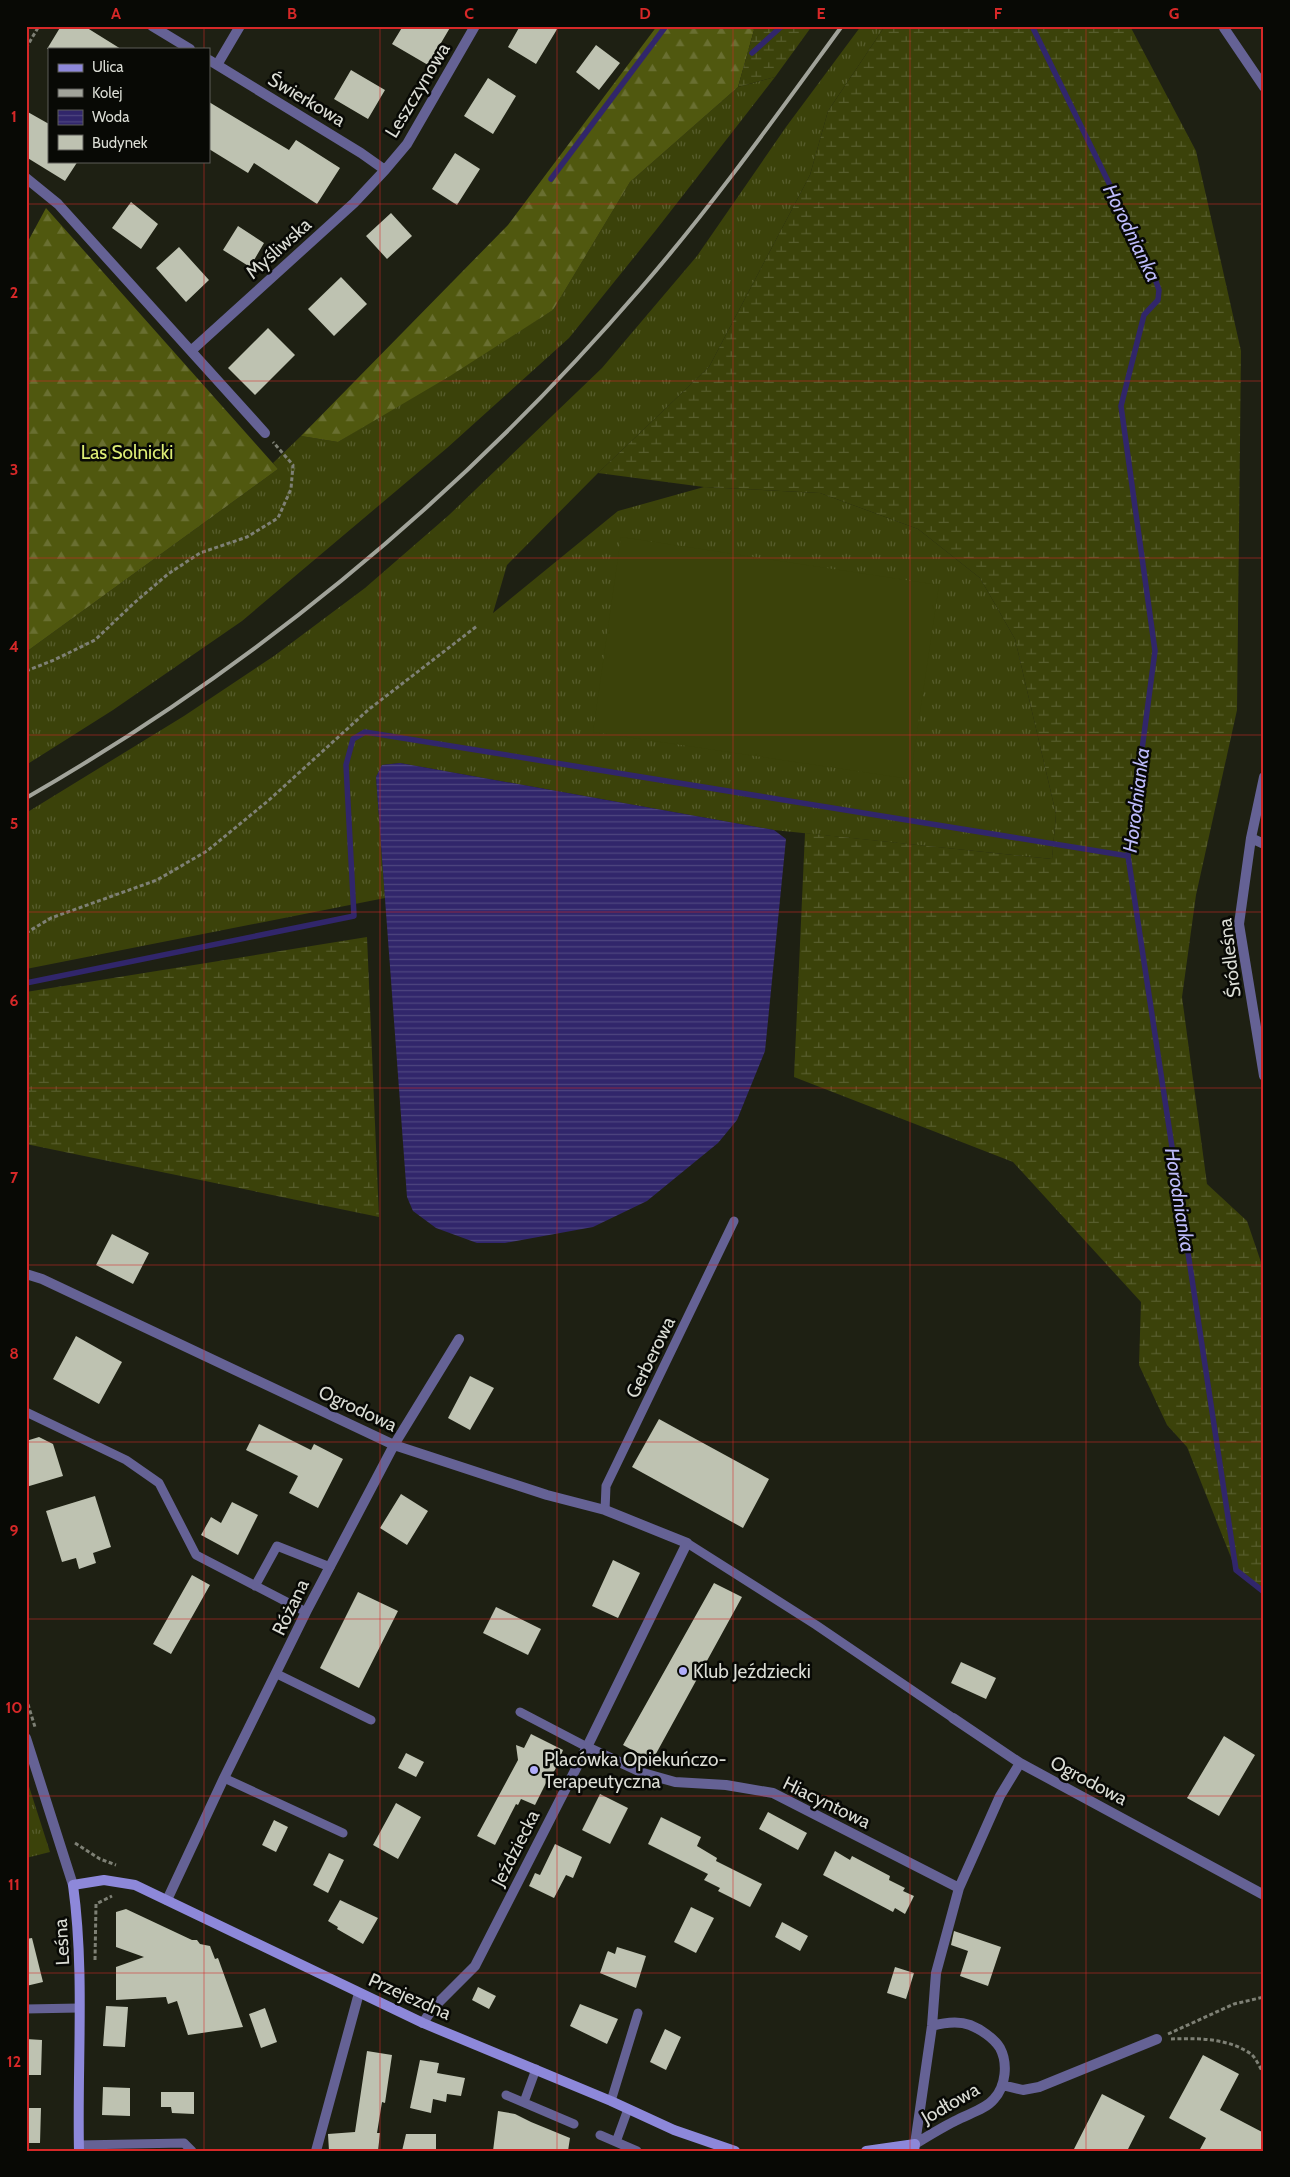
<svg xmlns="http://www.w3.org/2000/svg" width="1290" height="2177" font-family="Cabin,sans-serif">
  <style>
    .grass { fill: url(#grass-tufts) }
    .forest { fill: url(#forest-firs) }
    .wetland { fill: url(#wetland-marsh) }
    .pitch { fill: #3b420a }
    .water { fill: url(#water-rules) }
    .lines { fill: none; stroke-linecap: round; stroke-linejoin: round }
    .stream { stroke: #31266b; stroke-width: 5.5 }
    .building { fill: #bec2b1 }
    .path { stroke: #7e8075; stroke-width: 3; stroke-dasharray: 4 2.5; stroke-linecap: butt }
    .lane { stroke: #656295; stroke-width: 9 }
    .street { stroke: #656295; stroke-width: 10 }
    .secondary { stroke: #8d88da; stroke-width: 10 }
    .rail { stroke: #a1a39a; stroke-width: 4 }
    .grid { fill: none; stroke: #d62828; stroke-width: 1; stroke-opacity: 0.55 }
    .poi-dot { fill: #b1adfa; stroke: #080905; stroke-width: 2 }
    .labels { text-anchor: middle; stroke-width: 5; stroke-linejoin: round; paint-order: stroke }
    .street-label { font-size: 19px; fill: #dadcd4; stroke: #080905 }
    .park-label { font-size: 19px; fill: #deee76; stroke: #080905 }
    .poi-label { font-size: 19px; fill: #dadcd4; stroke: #080905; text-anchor: start }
    .water-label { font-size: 20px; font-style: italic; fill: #bdbbfa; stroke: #080905 }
    .neatline { fill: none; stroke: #d62828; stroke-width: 2 }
    .grid-label { font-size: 16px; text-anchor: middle; font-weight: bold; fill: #d62828 }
  </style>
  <defs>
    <pattern id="grass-tufts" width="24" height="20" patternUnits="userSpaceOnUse" patternTransform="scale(1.25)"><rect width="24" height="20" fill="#3b420a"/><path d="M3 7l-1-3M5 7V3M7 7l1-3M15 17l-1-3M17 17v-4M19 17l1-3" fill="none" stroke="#575d2d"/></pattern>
    <pattern id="forest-firs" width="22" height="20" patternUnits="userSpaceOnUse" patternTransform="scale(1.25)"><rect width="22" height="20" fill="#50580f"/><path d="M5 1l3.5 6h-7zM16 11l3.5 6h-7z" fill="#696f31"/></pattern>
    <pattern id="wetland-marsh" width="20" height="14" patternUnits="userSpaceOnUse" patternTransform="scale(1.25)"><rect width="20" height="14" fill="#3b420a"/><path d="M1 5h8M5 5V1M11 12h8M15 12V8" fill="none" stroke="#575d2d"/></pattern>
    <pattern id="water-rules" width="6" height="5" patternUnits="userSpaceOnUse" patternTransform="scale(1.25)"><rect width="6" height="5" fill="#31266b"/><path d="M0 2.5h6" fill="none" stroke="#4e457f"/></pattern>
  </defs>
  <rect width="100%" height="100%" fill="#1e2013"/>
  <path class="grass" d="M861 26H885L828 111 810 175 709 367 598 473 507 565 493 613 618 511 704 487 820 493 918 529 980 578 1015 639 1056 814 1052 859 774 830 400 763 382 765 376 777 385 898 26 969V813L184 716 274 656 365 588 449 515 602 368 697 256 786 127Z
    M775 77 656 230 569 338 447 448 242 621 113 710 26 765V652L278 469 273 463 301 436 338 442 553 310 630 182 738 87Z
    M26 1777 50 1852 26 1858Z"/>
  <path class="forest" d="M657 26H752L754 30 738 87 630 182 553 310 450 376 338 442 301 436 508 225Z
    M46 208 278 469 26 652V245Z"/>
  <path class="wetland" d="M752 26H812L775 77 738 87 754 30Z
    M885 26H1130L1196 151 1241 351 1237 710 1196 895 1182 997 1207 1184 1247 1221 1264 1271V1592L1236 1570 1187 1447 1167 1425 1139 1365 1141 1302 1013 1162 794 1077 805 833 1052 859 1056 814 1015 639 980 578 918 529 820 493 704 487 598 473 709 367 810 175 828 111Z
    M367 937 379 1217 26 1144V992Z"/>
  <path class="pitch" d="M621 537 939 585 910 779 593 732Z"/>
  <path class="water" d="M400 763 774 830 786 839 765 1051 737 1120 718 1143 647 1201 593 1227 505 1243H477L436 1228 413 1211 407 1197 376 777 382 765Z"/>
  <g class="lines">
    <path class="stream" d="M1032 26 1153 273 1159 290 1158 300 1144 315 1121 406 1155 651 1128 856 1236 1570 1264 1592
      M752 53 782 26
      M551 179 666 26
      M26 983 354 916 346 765 353 739 365 732 1128 856"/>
  </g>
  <path class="building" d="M61 26H84L121 49H47Z
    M403 26H451L428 65 392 44Z
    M520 26H559L536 64 508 47Z
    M596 45 620 63 599 90 576 72Z
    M351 70 385 90 368 119 334 99Z
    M488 78 516 96 493 134 464 116Z
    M209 102 289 150 296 140 340 168 317 204 254 163 248 173 209 149Z
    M26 111 49 124V161H78L65 181 26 157Z
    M455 153 480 169 457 205 432 189Z
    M131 202 158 224 141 249 112 228Z
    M391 213 412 236 387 259 366 236Z
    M238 226 264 243 250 267 223 250Z
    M179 247 209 280 186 302 156 268Z
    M341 277 367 304 334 336 308 309Z
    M268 328 295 355 255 395 228 368Z
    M112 1234 149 1253 133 1284 96 1265Z
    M76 1336 122 1362 99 1404 53 1379Z
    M470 1376 494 1388 470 1430 448 1418Z
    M659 1419 769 1479 743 1528 632 1467Z
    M259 1424 311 1450 314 1444 343 1459 318 1508 289 1493 298 1476 246 1450Z
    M39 1437 53 1444 63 1476 26 1487V1441Z
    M401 1494 428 1511 407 1545 380 1528Z
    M95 1496 111 1547 93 1553 96 1563 79 1569 76 1558 62 1562 46 1511Z
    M232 1502 258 1515 238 1555 201 1535 211 1517 221 1523Z
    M613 1560 640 1573 618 1618 592 1606Z
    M192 1575 210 1585 171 1654 153 1644Z
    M714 1583 742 1597 652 1761 623 1745Z
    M358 1592 398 1611 359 1688 320 1668Z
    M496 1607 541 1629 528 1655 483 1633Z
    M961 1662 996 1678 986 1699 951 1683Z
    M531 1734 563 1750 555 1770 549 1777 535 1805 521 1799 518 1805 516 1804 495 1845 477 1836 518 1760 516 1745 524 1748Z
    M1224 1736 1255 1755 1219 1816 1187 1798Z
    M406 1753 424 1762 416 1777 398 1768Z
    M600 1794 628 1808 610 1844 582 1830Z
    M396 1803 421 1817 398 1859 373 1845Z
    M768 1812 807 1833 798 1850 759 1829Z
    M661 1817 701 1837 697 1846 717 1858 716 1861 762 1884 750 1907 718 1891 720 1888 704 1880 708 1874 648 1844Z
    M274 1820 288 1827 276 1852 262 1845Z
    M555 1844 582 1857 573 1878 566 1875 554 1898 529 1886 535 1873 540 1875Z
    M835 1851 850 1860 852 1856 890 1876 889 1880 905 1888 903 1891 914 1896 905 1914 895 1908 893 1912 823 1875Z
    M329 1853 344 1860 328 1893 313 1885Z
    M340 1900 378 1918 363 1944 337 1929 338 1927 328 1921Z
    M691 1907 714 1918 696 1953 674 1942Z
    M126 1909 192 1940H197L200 1944 210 1946 215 1959 218 1958 243 2027 188 2035 177 2001 168 2004 166 1997 116 2000V1967L144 1957 116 1947V1912Z
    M782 1922 808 1936 800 1951 775 1937Z
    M954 1931 1001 1947 988 1986 960 1976 968 1951 951 1945Z
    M32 1938 43 1982 26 1986V1939Z
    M617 1947 646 1956 636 1988 600 1973 607 1953 608 1951 615 1954Z
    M895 1967 914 1973 906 1999 887 1993Z
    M478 1987 496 1996 489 2009 472 2000Z
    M580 2004 618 2019 607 2044 570 2026Z
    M106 2006 128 2007 125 2047 103 2046Z
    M265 2008 277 2042 261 2048 249 2014Z
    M665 2029 681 2037 666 2070 650 2062Z
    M26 2039 42 2040 41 2075H26Z
    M367 2051 392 2055 385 2103 382 2102 377 2133H380L378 2151H329L328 2134 355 2132Z
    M1203 2055 1239 2074 1220 2110 1264 2133V2144L1260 2151H1199L1206 2138 1169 2118Z
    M420 2060 439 2063 437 2073 465 2078 461 2096 447 2094 446 2102 433 2099 431 2113 410 2108Z
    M103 2087 130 2088V2116L102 2115Z
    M161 2092H194V2114L172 2113 171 2107H161Z
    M1102 2094 1145 2116 1127 2151H1073Z
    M26 2108H41L40 2143H26Z
    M498 2111 515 2114 531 2122 570 2138 568 2151H493Z
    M406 2134H436V2151H402Z"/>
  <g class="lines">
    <path class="path" d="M26 48 39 26
      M26 671 54 660 95 640 134 603 168 574 200 553 247 537 278 518 291 489 293 465 273 442
      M26 933 51 918 157 880 207 851 269 800 368 710 477 626
      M26 1698 35 1727
      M75 1843 100 1859 116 1865
      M95 1960 96 1904 112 1896
      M1168 2034 1234 2004 1264 1997
      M1171 2039C1198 2038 1228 2038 1251 2054 1256 2058 1260 2068 1264 2074"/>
    <path class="lane" d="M26 1412 126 1460 159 1483 196 1555 306 1612
      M605 1510 606 1486 734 1221
      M687 1543 816 1625 953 1718
      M255 1586 277 1546 330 1567
      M277 1674 371 1720
      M520 1712 587 1747
      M224 1778 343 1833
      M26 2009 79 2008
      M506 2095 574 2124
      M611 2101 638 2013
      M524 2102 536 2069
      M600 2135 637 2151
      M616 2142 628 2109
      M79 2145 184 2143 192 2151"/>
    <path class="street" d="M152 26 190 49
      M1224 28 1264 87
      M209 60 361 153 385 170
      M217 65 240 26
      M26 178 58 204 265 433
      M192 350 354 203 385 170 407 144 475 26
      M1264 777 1251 838 1239 924 1264 1076
      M1251 838 1264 844
      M26 1274 42 1279 394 1445 547 1495 605 1510 687 1543 587 1747 475 1966 433 2008 423 2023
      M953 1718 1020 1763
      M26 1738 73 1885
      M587 1747 643 1773 675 1782 726 1785 773 1793 959 1888
      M167 1900 224 1778 306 1612 394 1445 459 1339
      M1002 2085 1023 2090 1039 2087 1157 2039
      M915 2144 932 2026 936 1973 959 1888 1000 1796 1020 1763 1264 1895
      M915 2144C928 2136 941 2128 955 2121 967 2114 985 2110 994 2099 1006 2086 1008 2063 1000 2048 994 2038 980 2029 970 2025 959 2021 943 2023 932 2026
      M316 2151 359 1993"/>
    <path class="secondary" d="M79 2151C77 2062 85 1973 73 1885L104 1880 135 1885 423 2023 611 2101 674 2130 735 2151
      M866 2151 915 2144 914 2151"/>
    <path class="rail" d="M26 798C259 664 466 491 641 288 713 205 777 115 842 26"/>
  </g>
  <path class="grid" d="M204 26V49M380 26V2151M557 26V2151M733 26V2151M910 26V2151M1086 26V2151M204 161V2151M26 204H1264M26 381H1264M26 558H1264M26 735H1264M26 912H1264M26 1088H1264M26 1265H1264M26 1442H1264M26 1619H1264M26 1796H1264M26 1973H1264"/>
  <g class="poi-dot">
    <circle cx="683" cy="1671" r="5"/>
    <circle cx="534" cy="1770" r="5"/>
  </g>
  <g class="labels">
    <g class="street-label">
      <text transform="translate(417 90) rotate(-59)" y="7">Leszczynowa</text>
      <text transform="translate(307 99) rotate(31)" y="7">Świerkowa</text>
      <text transform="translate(278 248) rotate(-42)" y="7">Myśliwska</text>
      <text transform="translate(1229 958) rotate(-97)" y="7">Śródleśna</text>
      <text transform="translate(650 1357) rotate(-64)" y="7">Gerberowa</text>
      <text transform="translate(358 1408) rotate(25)" y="7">Ogrodowa</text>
      <text transform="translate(290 1607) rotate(-64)" y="7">Różana</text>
      <text transform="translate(1089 1780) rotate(28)" y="7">Ogrodowa</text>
      <text transform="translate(827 1802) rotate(26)" y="7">Hiacyntowa</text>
      <text transform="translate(515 1848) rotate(-63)" y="7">Jeździecka</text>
      <text transform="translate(61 1942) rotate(-93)" y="7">Leśna</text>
      <text transform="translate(410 1996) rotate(24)" y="7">Przejezdna</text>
      <text transform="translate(950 2103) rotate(-30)" y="7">Jodłowa</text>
    </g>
    <g class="park-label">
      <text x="127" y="459">Las Solnicki</text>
    </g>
    <g class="poi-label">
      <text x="693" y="1678">Klub Jeździecki</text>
      <text x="544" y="1766">Placówka Opiekuńczo-<tspan x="544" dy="22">Terapeutyczna</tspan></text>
    </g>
    <g class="water-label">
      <text transform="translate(1132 233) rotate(64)" y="7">Horodnianka</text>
      <text transform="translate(1136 800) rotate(-83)" y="7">Horodnianka</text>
      <text transform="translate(1180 1200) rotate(81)" y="7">Horodnianka</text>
    </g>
  </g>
  <rect width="1290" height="2177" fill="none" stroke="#080905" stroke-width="55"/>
  <rect x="48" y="48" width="162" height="115" fill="#080905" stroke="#5c5d58"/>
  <rect x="58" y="64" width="25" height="8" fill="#8d88da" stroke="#5c5d58"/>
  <text x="92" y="72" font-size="15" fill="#dadcd4">Ulica</text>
  <rect x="58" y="89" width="25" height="8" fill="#a1a39a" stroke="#5c5d58"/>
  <text x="92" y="98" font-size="15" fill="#dadcd4">Kolej</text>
  <rect x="58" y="110" width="25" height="15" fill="url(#water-rules)" stroke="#5c5d58"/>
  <text x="92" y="122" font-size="15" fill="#dadcd4">Woda</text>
  <rect x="58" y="135" width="25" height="15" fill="#bec2b1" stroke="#5c5d58"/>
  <text x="92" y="148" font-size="15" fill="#dadcd4">Budynek</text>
  <rect x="28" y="28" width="1234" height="2122" class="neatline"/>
  <g class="grid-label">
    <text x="116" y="19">A</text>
    <text x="292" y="19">B</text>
    <text x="469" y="19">C</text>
    <text x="645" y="19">D</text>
    <text x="821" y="19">E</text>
    <text x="998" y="19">F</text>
    <text x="1174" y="19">G</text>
    <text x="14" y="122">1</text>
    <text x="14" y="298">2</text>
    <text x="14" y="475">3</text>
    <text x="14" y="652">4</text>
    <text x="14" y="829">5</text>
    <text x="14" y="1006">6</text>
    <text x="14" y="1183">7</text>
    <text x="14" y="1359">8</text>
    <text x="14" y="1536">9</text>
    <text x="14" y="1713">10</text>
    <text x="14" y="1890">11</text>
    <text x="14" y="2067">12</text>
  </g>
</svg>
